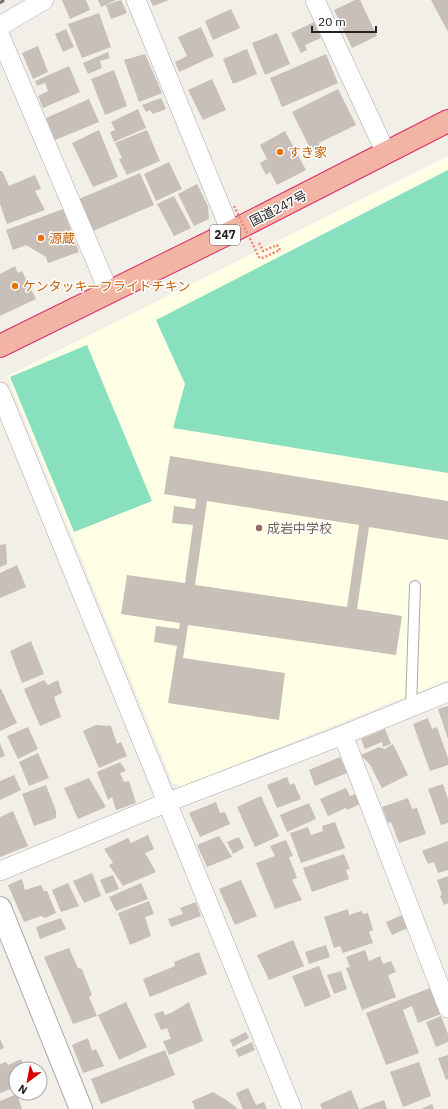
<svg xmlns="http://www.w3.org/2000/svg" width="448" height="1109" font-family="'IBM Plex Sans','Noto Sans JP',sans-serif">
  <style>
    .education { fill: #ffffe5 }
    .pitch { fill: #88e0be }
    .building { fill: #c7bfb8; fill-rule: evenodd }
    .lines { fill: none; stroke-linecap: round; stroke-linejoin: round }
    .service-casing { stroke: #a9a9a9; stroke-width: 12 }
    .minor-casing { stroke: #a9a9a9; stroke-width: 20 }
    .tertiary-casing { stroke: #a9a9a9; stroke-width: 24 }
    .trunk-casing { stroke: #dc2a67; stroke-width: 24 }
    .path { stroke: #fa8072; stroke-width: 2.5; stroke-dasharray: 2 2; stroke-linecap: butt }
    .service { stroke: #fff; stroke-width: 10 }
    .minor { stroke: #fff; stroke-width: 19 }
    .tertiary { stroke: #fff; stroke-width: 22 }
    .trunk { stroke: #f2b4a3; stroke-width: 22 }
    .rail { stroke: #707070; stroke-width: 3; stroke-dasharray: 8 8; stroke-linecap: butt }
    .path-bridge { stroke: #fa8072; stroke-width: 2.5; stroke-dasharray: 2 2; stroke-linecap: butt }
    .food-dot { fill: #e8710a; stroke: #fff; stroke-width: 1.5 }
    .education-dot { fill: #8d6e63; stroke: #fff; stroke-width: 1.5 }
    .labels { text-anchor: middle; stroke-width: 3; stroke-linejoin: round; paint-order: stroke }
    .shield { fill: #fff; stroke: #646464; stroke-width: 1 }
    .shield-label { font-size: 12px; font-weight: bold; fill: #222 }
    .food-label { font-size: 13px; fill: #c56008; stroke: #fff; text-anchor: start }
    .street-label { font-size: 13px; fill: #222; stroke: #fff }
    .education-label { font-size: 13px; fill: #785e54; stroke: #fff; text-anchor: start }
  </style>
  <rect width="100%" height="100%" fill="#f2efe9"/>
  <path class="education" d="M448 156V680L182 786 173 783 7 376Z"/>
  <path class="pitch" d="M448 170V473L173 428 185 384 156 320Z
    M87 345 152 501 74 532 10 377Z"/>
  <path class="building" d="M62 0H86L90 10 70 19Z
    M98 0H116L101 7Z
    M121 0 127 13 111 19 106 5Z
    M150 0H169L153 6Z
    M355 0H360L377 36 352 48 334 10Z
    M431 0H448V32Z
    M231 9 240 28 213 40 205 21Z
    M99 13 111 47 82 58 68 24Z
    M314 22 321 38 305 45 307 50 301 53 291 33Z
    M201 27 214 56 179 72 175 62 187 56 178 37Z
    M66 29 74 47 63 52 55 34Z
    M277 33 290 64 265 75 252 43Z
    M38 46 48 72 33 79 22 53Z
    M247 49 257 74 233 84 223 59Z
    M108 52 110 58 100 61 102 68 88 74 83 63Z
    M145 54 162 93 139 102 124 60Z
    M326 54 338 83 282 107 270 78Z
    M69 66 80 92 43 108 38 96 48 91 45 83 37 86 35 81Z
    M114 70 127 106 105 115 91 79Z
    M212 79 226 110 203 120 188 90Z
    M338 89 356 125 319 143 321 148 312 152 292 112Z
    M161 98 166 109 153 114 150 110 146 112 142 105Z
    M89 99 99 122 55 140 46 118Z
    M138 109 146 128 114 142 110 132 115 130 111 122Z
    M99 130 118 177 93 187 72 143Z
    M147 130 160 161 127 175 119 159 122 158 115 143Z
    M285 131 306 170 277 185 270 172 266 175 260 163 267 159 260 145Z
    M169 162 182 189 156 201 144 174Z
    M0 171H2L9 186 35 175 41 189 35 191 45 210 7 224 0 204Z
    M140 173 154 205 93 231 79 199Z
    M197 184 208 206 209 219 194 226 178 194Z
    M174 196 191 228 174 236 157 204Z
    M63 209 79 252 48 263 46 257 26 245 13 250 6 230Z
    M15 266 18 273 22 271 36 299 0 316V274Z
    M170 456 448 501V540L369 527 357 609 402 616 396 655 188 625 183 658 285 673 279 720 168 703 177 646 154 642 156 626 179 629 180 623 121 614 127 575 185 583 193 525 172 523 174 506 195 509 196 499 164 494ZM207 501 359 525 347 607 195 585Z
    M6 544 7 564 0 567V545Z
    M17 565 26 587 0 598V573Z
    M31 641 44 674 22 683 10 651Z
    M44 680 48 685 58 680 62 693 54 697 61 717 40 726 24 689Z
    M0 689H1L17 723 0 731Z
    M448 706V739L438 709Z
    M428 718 432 729 437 727 448 758V765L430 771 413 724Z
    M96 725 111 726 117 744 121 742 127 756 99 768 83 731Z
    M28 727 38 749 18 759 7 736Z
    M385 729 391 744 383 747 382 742 365 749 361 739Z
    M0 743 5 756 0 758Z
    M393 744 408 775 382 788 370 765 361 755 379 747 385 749Z
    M38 753 49 778 29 786 19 762Z
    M340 757 347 773 315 786 309 770Z
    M120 762 126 771 120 773 124 782 129 781 136 803 116 810 112 797 108 800 97 772Z
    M14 775 21 790 0 800V781Z
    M287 777 290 785 294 783 301 799 277 808 267 785Z
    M89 778 106 807 78 819 64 788Z
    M443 784 448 799V823L441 825 428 789Z
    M46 785 56 811V818L34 826 22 794Z
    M346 788 350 796 355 794 360 804 347 810 346 808 328 816 320 799Z
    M261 796 279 836 255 847 237 807Z
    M408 798 412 809 417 808 426 834 399 843 391 822 388 823 382 807Z
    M216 802 220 813 225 812 230 824 200 837 189 813Z
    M309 803 316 819 287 832 280 815Z
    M13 811 28 846 0 857V817Z
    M335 822 345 848 301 863 290 833 308 827 311 835 323 831 322 826Z
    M148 835 154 849 145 853 156 872 123 886 109 865 113 863 104 849 128 838 131 843Z
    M219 836 232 857 207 867 197 845Z
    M239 837 244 848 233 854 227 842Z
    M286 840 293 856 289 857 297 878 292 880 302 900 275 909 256 863 275 856 270 846Z
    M448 841V870L438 873 434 862 428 864 422 851Z
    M344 854 350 869 346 870 349 879 312 892 303 868Z
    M92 873 101 896 84 903 73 881Z
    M113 875 119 889 106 894 100 880Z
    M448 876V903L444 905 440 896 442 895 437 880Z
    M22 879 25 890 41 885 44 891H47L56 913 45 918 41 916 24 922 8 885Z
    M241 880 257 916 235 925 219 889Z
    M68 883 79 906 61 912 52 890Z
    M141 883 148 899 116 911 109 897Z
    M149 901 154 914 145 917 151 936 130 945 118 913Z
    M196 902 201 916 171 927 168 919 183 914 180 908Z
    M348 909 349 915 361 911 363 914 368 913 373 930 369 932 373 943 343 953 340 946 334 948 324 917Z
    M402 915 408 928 392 935 386 922Z
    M61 918 66 929 40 939 36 927Z
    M293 940 304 966 269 980 257 955Z
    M326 945 330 957 309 964 305 952Z
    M69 948 78 968 82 969 92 995 89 997 97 1016 73 1024 44 957Z
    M365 950 369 961 380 956 383 964 391 961 396 972 388 975 396 997 362 1010 346 968 350 967 346 957Z
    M199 952 207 974 150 997 143 979 175 966 174 962Z
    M319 966 331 997 305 1007 292 976Z
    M341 971 347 989 334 994 327 975Z
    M430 988 441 1014 418 1023 412 1006 403 1010 419 1053 386 1065 366 1013Z
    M126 1002 147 1047 119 1060 98 1015Z
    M189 1002 203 1041 169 1055 163 1041 171 1039 167 1028 161 1030 154 1014 163 1011 165 1015 171 1013Z
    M441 1016 448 1034V1042L436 1047 426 1022Z
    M246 1032 249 1038 233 1047 230 1040Z
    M88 1038 92 1051 96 1049 104 1066 83 1073 72 1045Z
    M0 1039 4 1048 0 1050Z
    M252 1042 255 1050 239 1057 235 1050Z
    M165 1050 175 1075 101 1104 91 1079Z
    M448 1055V1079L446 1080 438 1058Z
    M21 1059 25 1069H16V1087L0 1093V1064L6 1062 8 1065Z
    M419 1062 431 1096 403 1107 390 1072Z
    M248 1088 256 1105 264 1102 267 1109H243L236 1093Z
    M351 1090 359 1109H322L320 1104Z
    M213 1092 228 1101 238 1109H195L192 1101Z
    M17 1094 22 1109H0V1101Z
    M384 1100 387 1109H360Z
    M432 1104 434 1109H421Z"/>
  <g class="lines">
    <defs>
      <path id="service" d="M411 707 415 586"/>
      <path id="minor" d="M136 0 231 232
        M315 0 386 153
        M0 26 44 0
        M0 36 109 292
        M0 392 292 1109
        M343 735 448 1008
        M0 871 168 802 343 735 448 692"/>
      <path id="tertiary" d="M0 908 81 1109"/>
      <path id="trunk" d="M0 346 231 232 448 121"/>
    </defs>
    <use href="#service" class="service-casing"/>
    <use href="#minor" class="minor-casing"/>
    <use href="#tertiary" class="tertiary-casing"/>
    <use href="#trunk" class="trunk-casing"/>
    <path class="path" d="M259 243 263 251 277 245 280 250 260 259"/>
    <use href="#service" class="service"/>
    <use href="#minor" class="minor"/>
    <use href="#tertiary" class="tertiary"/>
    <use href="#trunk" class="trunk"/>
    <path class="rail" d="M0 3 4 0"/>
    <path class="path-bridge" d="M234 206 260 259"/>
  </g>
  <g class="food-dot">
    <circle cx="280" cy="152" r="4"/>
    <circle cx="41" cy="238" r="4"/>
    <circle cx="15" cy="286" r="4"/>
  </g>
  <circle class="education-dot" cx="259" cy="528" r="4"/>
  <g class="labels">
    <rect class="shield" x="210" y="225" width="30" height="20" rx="3"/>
    <g class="shield-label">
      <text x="225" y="239">247</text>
    </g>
    <g class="food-label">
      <text x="288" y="157">すき家</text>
      <text x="49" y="243">源蔵</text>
      <text x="23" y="291">ケンタッキーフライドチキン</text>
    </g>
    <g class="street-label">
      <text transform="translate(278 208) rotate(-27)" y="5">国道247号</text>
    </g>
    <g class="education-label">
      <text x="267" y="533">成岩中学校</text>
    </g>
  </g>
  <g transform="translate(28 1081) rotate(212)"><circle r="19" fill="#ffffff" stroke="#a7a7a7"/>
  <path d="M0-3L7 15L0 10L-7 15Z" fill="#d40000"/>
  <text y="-6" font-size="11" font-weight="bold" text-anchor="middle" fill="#222222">N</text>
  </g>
  <path d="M312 26v6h64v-6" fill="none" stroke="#222222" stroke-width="2"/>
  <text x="318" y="26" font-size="12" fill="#222222" stroke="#ffffff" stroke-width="3" paint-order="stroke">20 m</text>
</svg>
